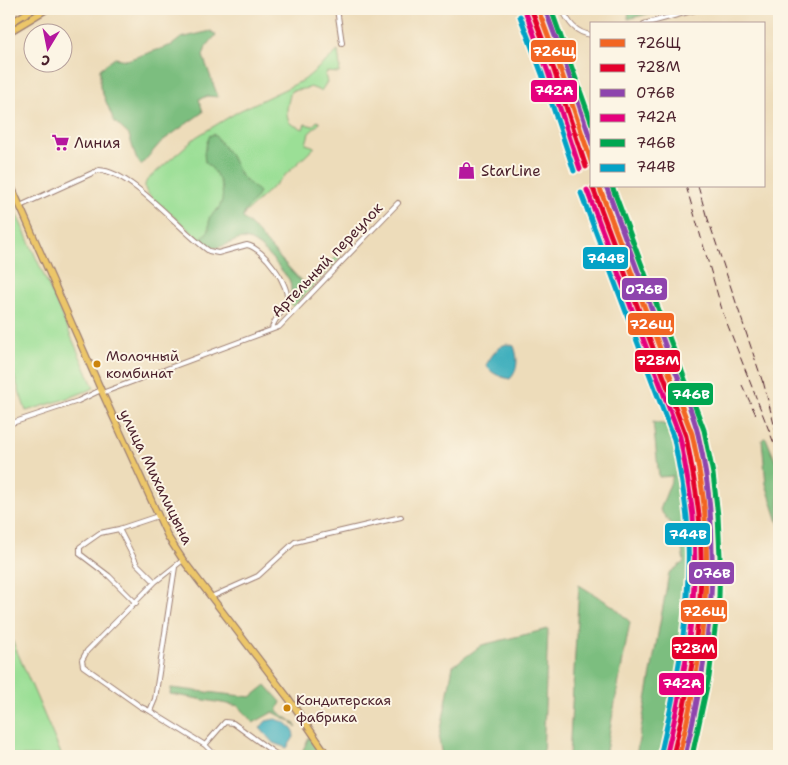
<svg xmlns="http://www.w3.org/2000/svg" width="788" height="765" font-family="'Shantell Sans',sans-serif">
  <style>
    .green { fill: #9bdf96; stroke: #727f60 }
    .forest { fill: #7cbe7f; stroke: #636e55 }
    .water { fill: #42b0be; stroke: #466874 }
    .lines { fill: none; stroke-linecap: round; stroke-linejoin: round }
    .minor-casing { stroke: #9c7e72; stroke-width: 6 }
    .primary-casing { stroke: #9c7e72; stroke-width: 8 }
    .minor { stroke: #fff; stroke-width: 4 }
    .primary { stroke: #ecc669; stroke-width: 5.5 }
    .rail { stroke: #4a1f2b; stroke-width: 1; stroke-dasharray: 8 4; stroke-linecap: butt }
    .rail-1-casing { stroke: #fcf5e5; stroke-width: 9 }
    .rail-2-casing { stroke: #fcf5e5; stroke-width: 9 }
    .rail-3-casing { stroke: #fcf5e5; stroke-width: 9 }
    .rail-4-casing { stroke: #fcf5e5; stroke-width: 9 }
    .rail-5-casing { stroke: #fcf5e5; stroke-width: 9 }
    .rail-6-casing { stroke: #fcf5e5; stroke-width: 9 }
    .rail-1 { stroke: #f26522; stroke-width: 5 }
    .rail-2 { stroke: #e4002b; stroke-width: 5 }
    .rail-3 { stroke: #8e44ad; stroke-width: 5 }
    .rail-4 { stroke: #e5007d; stroke-width: 5 }
    .rail-5 { stroke: #00a651; stroke-width: 5 }
    .rail-6 { stroke: #04a2c6; stroke-width: 5 }
    .bus-dot { fill: #cc840b; stroke: #fcf5e5; stroke-width: 2 }
    .labels { text-anchor: middle; stroke-width: 4; stroke-linejoin: round; paint-order: stroke }
    .bus-label { font-size: 14px; fill: #4a1f2b; stroke: #fcf5e5; text-anchor: start }
    .poi-label { font-size: 15px; fill: #4a1f2b; stroke: #fcf5e5; text-anchor: start }
    .street-label { font-size: 15px; fill: #4a1f2b; stroke: #fcf5e5 }
    .line-badge { stroke: #fcf5e5; stroke-width: 2 }
    .badge-label { font-size: 14px; text-anchor: middle; font-weight: bold; fill: #fff }
  </style>
  <rect width="100%" height="100%" fill="#fcf5e5"/>
  <filter id="ink" filterUnits="userSpaceOnUse"><feTurbulence type="fractalNoise" baseFrequency=".02" numOctaves="2"/><feDisplacementMap in="SourceGraphic" scale="10" xChannelSelector="R" yChannelSelector="G"/><feConvolveMatrix kernelMatrix="1 2 1 2 8 2 1 2 1" color-interpolation-filters="sRGB"/></filter>
  <filter id="wash" filterUnits="userSpaceOnUse"><feTurbulence type="fractalNoise" baseFrequency=".0096" numOctaves="4" result="noise"/><feDisplacementMap in="SourceGraphic" scale="20" xChannelSelector="R" yChannelSelector="G"/><feGaussianBlur stdDeviation="1.12" result="paint"/><feColorMatrix in="noise" values="0 0 0 0 0 0 0 0 0 0 0 0 0 0 0 0 0 1.4 0 .05"/><feComposite in="paint" operator="in"/></filter>
  <g filter="url(#wash)">
    <rect width="100%" height="100%" fill="#eddcba"/>
    <path class="green" d="M338 51 340 67 339 73 327 72 325 75 327 82 321 91 310 87 309 88 291 91C289 100 283 116 291 124 294 126 300 127 303 129L305 124 313 126 317 121 320 123 309 133 306 144 315 147 245 213 243 218 306 286 338 255 341 257 293 307 290 302 292 284C284 271 258 237 241 239 228 242 222 250 208 246L151 197C145 191 143 187 147 180L196 137 239 111 304 80Z
      M9 197 94 388 69 398 26 411 9 361Z
      M9 633 62 756H9Z"/>
    <path class="forest" d="M629 9H665L628 19Z
      M211 31 216 35 206 47 203 56 218 97 208 96 199 99 203 112 161 142 141 165 136 158 129 135 114 121 100 87V69L115 58 127 60 172 45 181 38Z
      M214 134 231 156 241 176 259 192C256 202 244 207 243 218L253 227 304 286 303 293 297 300 293 299C290 292 292 286 289 279 278 267 260 239 243 239 228 240 212 258 201 239L209 230V218C211 215 215 212 218 209 229 194 218 172 205 162L204 153 209 136Z
      M653 422 682 428 697 517 699 586 686 666 668 756H636L669 573 684 562 680 536 660 510 673 476 659 477Z
      M764 438H766L779 470V525L766 484 762 440Z
      M579 585 613 606 630 622 605 756H569Z
      M548 629 543 756H442L439 740 453 666 482 645Z
      M266 685 281 702 277 711 294 723 297 728 290 721 273 712 253 723 239 706 170 694 171 688 251 697Z
      M309 737 321 756H306L302 752Z"/>
    <path class="water" d="M507 344 514 346C518 357 519 370 510 379 501 377 491 374 486 365 491 357 497 346 507 344Z
      M275 719 285 722 293 729 294 737 287 748 273 743 260 728 266 721Z"/>
  </g>
  <g filter="url(#ink)">
    <g class="lines">
      <defs>
        <path id="minor" d="M337 9 342 43
          M562 9C569 23 575 33 592 35
          M644 24 699 9
          M20 206 99 170C132 171 181 232 209 251L218 253 247 245C263 248 291 285 287 303 284 313 273 318 272 329
          M102 393 279 327 398 203
          M9 424 78 401 101 390
          M119 529 137 564 155 582
          M183 560 155 582 87 651 82 660 83 666 141 707 150 711 205 745 216 756
          M211 597 258 576 295 542 401 517
          M136 603 109 576 80 554V547L100 533 119 529 158 516
          M150 711 155 699 175 567
          M205 745 225 722 233 723 273 752 280 756"/>
        <path id="primary" d="M9 24 33 9
          M9 32 47 9
          M9 181 101 390 168 537 183 560 289 699 328 756"/>
      </defs>
      <use href="#minor" class="minor-casing"/>
      <use href="#primary" class="primary-casing"/>
      <use href="#minor" class="minor"/>
      <use href="#primary" class="primary"/>
      <path class="rail" d="M686 186 723 313 779 456
        M698 186 708 222
        M707 216 764 386
        M763 381 776 432
        M742 385 757 417"/>
      <defs>
        <path id="rail-1" d="M538 9 560 68 592 164
          M599 186 692 434C698 462 703 489 705 517 711 598 698 677 679 756"/>
        <path id="rail-2" d="M532 11 554 70 586 167
          M593 188 686 436C691 462 696 488 699 515 707 596 692 676 673 755"/>
        <path id="rail-3" d="M545 9 566 66 592 144
          M606 186C627 242 647 297 668 353 678 378 692 409 698 434 724 544 711 648 685 756"/>
        <path id="rail-4" d="M526 13 548 72 580 169
          M587 190 680 437C685 464 690 490 693 516 700 596 685 676 667 753"/>
        <path id="rail-5" d="M551 9 592 124
          M612 186 704 430 713 474 718 516 720 556 719 597 709 677 692 756"/>
        <path id="rail-6" d="M520 16 542 74 574 171
          M581 193 674 439C679 465 684 491 687 518 693 597 679 675 661 752"/>
      </defs>
      <use href="#rail-1" class="rail-1-casing"/>
      <use href="#rail-2" class="rail-2-casing"/>
      <use href="#rail-3" class="rail-3-casing"/>
      <use href="#rail-4" class="rail-4-casing"/>
      <use href="#rail-5" class="rail-5-casing"/>
      <use href="#rail-6" class="rail-6-casing"/>
      <use href="#rail-1" class="rail-1"/>
      <use href="#rail-2" class="rail-2"/>
      <use href="#rail-3" class="rail-3"/>
      <use href="#rail-4" class="rail-4"/>
      <use href="#rail-5" class="rail-5"/>
      <use href="#rail-6" class="rail-6"/>
    </g>
  </g>
  <defs>
    <symbol id="supermarket-bare" viewBox="-9 -9 18 18"><path d="M-6-5.5h2.5l.6 2H6L4.5 2H-2.5L-4.4-4H-6ZM-1.5 3.2a1.3 1.3 0 1 0 .1 0ZM3 3.2a1.3 1.3 0 1 0 .1 0Z" fill="#b5179e" stroke="#fcf5e5" stroke-width="2.5" paint-order="stroke"/></symbol>
    <symbol id="shop-bare" viewBox="-9 -9 18 18"><path d="M-5-2.5h2.3a2.7 3.5 0 0 1 5.4 0H5L5.5 6h-11ZM-1.5-2.5h3a1.5 2.3 0 0 0-3 0Z" fill="#b5179e" stroke="#fcf5e5" stroke-width="2.5" paint-order="stroke"/></symbol>
  </defs>
  <g fill-rule="evenodd">
    <use href="#supermarket-bare" x="48" y="130" width="25" height="25"/>
    <use href="#shop-bare" x="454" y="158" width="25" height="25"/>
  </g>
  <g class="bus-dot">
    <circle cx="97" cy="364" r="4.5"/>
    <circle cx="287" cy="708" r="4.5"/>
  </g>
  <g class="labels">
    <g class="bus-label">
      <text x="106" y="361">Молочный<tspan x="106" dy="17">комбинат</tspan></text>
      <text x="296" y="705">Кондитерская<tspan x="296" dy="17">фабрика</tspan></text>
    </g>
    <g class="poi-label">
      <text x="74" y="148">Линия</text>
      <text x="481" y="176">StarLine</text>
    </g>
    <g class="street-label">
      <text transform="translate(327 260) rotate(-46)" y="5">Артельный переулок</text>
      <text transform="translate(156 477) rotate(64)" y="5">улица Михалицына</text>
    </g>
  </g>
  <g class="line-badge">
    <rect x="530" y="39" width="47" height="24" rx="5" fill="#f26522"/>
    <rect x="530" y="79" width="48" height="24" rx="5" fill="#e5007d"/>
    <rect x="582" y="246" width="47" height="24" rx="5" fill="#04a2c6"/>
    <rect x="621" y="277" width="47" height="24" rx="5" fill="#8e44ad"/>
    <rect x="627" y="312" width="48" height="24" rx="5" fill="#f26522"/>
    <rect x="634" y="349" width="47" height="24" rx="5" fill="#e4002b"/>
    <rect x="667" y="382" width="47" height="24" rx="5" fill="#00a651"/>
    <rect x="664" y="522" width="47" height="24" rx="5" fill="#04a2c6"/>
    <rect x="688" y="561" width="47" height="24" rx="5" fill="#8e44ad"/>
    <rect x="680" y="599" width="48" height="24" rx="5" fill="#f26522"/>
    <rect x="671" y="636" width="47" height="24" rx="5" fill="#e4002b"/>
    <rect x="658" y="672" width="47" height="24" rx="5" fill="#e5007d"/>
  </g>
  <g class="badge-label">
    <text x="554" y="56">726Щ</text>
    <text x="554" y="95">742А</text>
    <text x="606" y="263">744В</text>
    <text x="644" y="294">076В</text>
    <text x="651" y="329">726Щ</text>
    <text x="658" y="365">728М</text>
    <text x="691" y="399">746В</text>
    <text x="688" y="539">744В</text>
    <text x="712" y="578">076В</text>
    <text x="704" y="616">726Щ</text>
    <text x="694" y="653">728М</text>
    <text x="682" y="688">742А</text>
  </g>
  <rect width="788" height="765" fill="none" stroke="#fcf5e5" stroke-width="30"/>
  <rect x="590" y="22" width="175" height="165" fill="#fcf5e5" stroke="#b59f9b"/>
  <rect x="600" y="39" width="25" height="8" fill="#f26522" stroke="#b59f9b"/>
  <text x="636" y="48" font-size="15" fill="#4a1f2b">726Щ</text>
  <rect x="600" y="64" width="25" height="8" fill="#e4002b" stroke="#b59f9b"/>
  <text x="636" y="72" font-size="15" fill="#4a1f2b">728М</text>
  <rect x="600" y="89" width="25" height="8" fill="#8e44ad" stroke="#b59f9b"/>
  <text x="636" y="98" font-size="15" fill="#4a1f2b">076В</text>
  <rect x="600" y="114" width="25" height="8" fill="#e5007d" stroke="#b59f9b"/>
  <text x="636" y="122" font-size="15" fill="#4a1f2b">742А</text>
  <rect x="600" y="139" width="25" height="8" fill="#00a651" stroke="#b59f9b"/>
  <text x="636" y="148" font-size="15" fill="#4a1f2b">746В</text>
  <rect x="600" y="164" width="25" height="8" fill="#04a2c6" stroke="#b59f9b"/>
  <text x="636" y="172" font-size="15" fill="#4a1f2b">744В</text>
  <g transform="translate(48 48) rotate(190)"><circle r="24" fill="#fcf5e5" stroke="#b59f9b"/>
  <path d="M0-4L9 19L0 12L-9 19Z" fill="#b5179e"/>
  <text y="-8" font-size="14" font-weight="bold" text-anchor="middle" fill="#4a1f2b">С</text>
  </g>
</svg>
